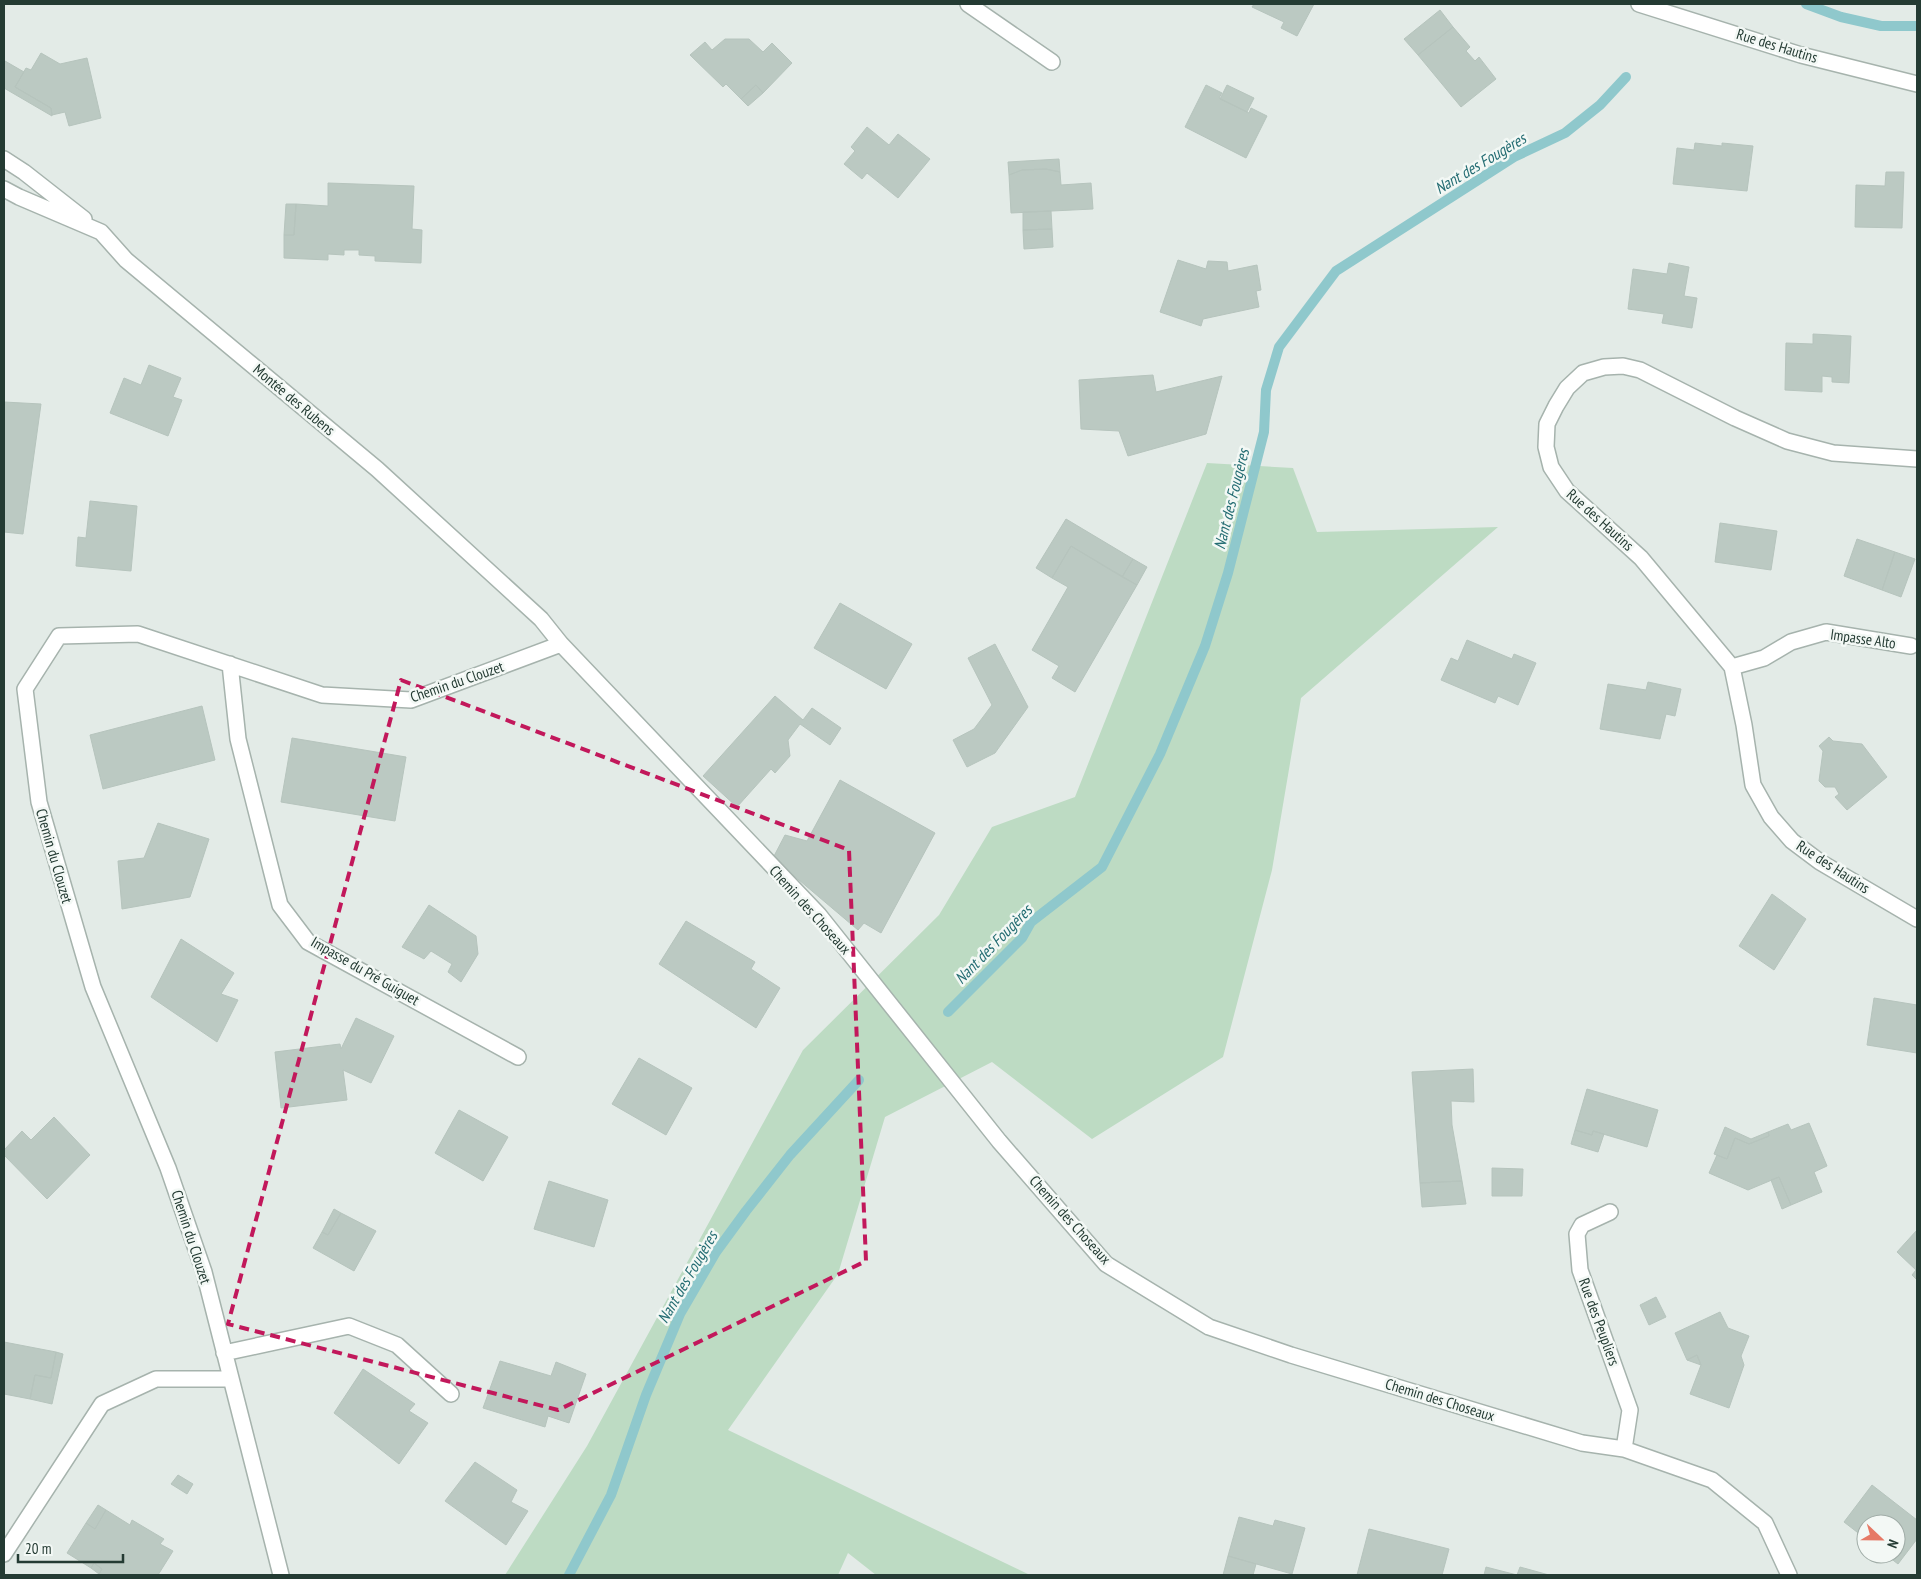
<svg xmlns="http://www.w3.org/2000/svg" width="1921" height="1579" font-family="'PT Sans Narrow',sans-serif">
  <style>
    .green { fill: #bddbc3 }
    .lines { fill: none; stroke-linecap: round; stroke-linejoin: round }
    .stream { stroke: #8fc8cc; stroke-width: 10 }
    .building { fill: #bbc9c2; stroke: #b6c4bd }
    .minor-casing { stroke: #a6b3ad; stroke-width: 18 }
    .minor { stroke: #fff; stroke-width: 15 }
    .marked { fill: none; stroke: #c2185b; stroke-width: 4; stroke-dasharray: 10 6; stroke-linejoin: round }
    .labels { text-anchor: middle; stroke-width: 5; stroke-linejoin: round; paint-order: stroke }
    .street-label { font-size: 15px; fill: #243b33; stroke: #f3f8f5 }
    .water-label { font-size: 16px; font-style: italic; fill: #236c72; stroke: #f3f8f5 }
  </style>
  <rect width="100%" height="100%" fill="#e3ebe7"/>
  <path class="green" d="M1207 463 1293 468 1317 532 1498 527 1301 698 1272 870 1223 1057 1092 1139 992 1062 885 1117 838 1274 728 1430 1030 1575H876L848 1553 838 1575H505L587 1446 803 1050 939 915 992 827 1075 797Z"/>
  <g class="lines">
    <path class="stream" d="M1806 4 1841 17 1881 26H1917
      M948 1012 1022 938 1031 922 1102 867 1160 754 1205 646 1228 573 1264 432 1266 390 1279 347 1336 271 1514 157 1565 133 1600 105 1626 77
      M569 1575 611 1495 646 1395 680 1314 716 1252 746 1211 790 1155 859 1080"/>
  </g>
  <path class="building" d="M1254 4H1314L1297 36 1281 28 1284 22 1252 7Z
    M1440 10 1453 27 1418 55 1404 39Z
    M1453 27 1470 47 1466 51 1475 61 1479 57 1496 79 1461 107 1418 55Z
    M725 39H749L763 52 772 43 792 63 763 93 756 85 741 99 726 84 723 87 690 55 705 42 712 50Z
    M41 53 60 64 87 58 101 118 69 126 65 112 52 115 51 108 15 87 26 68 31 70Z
    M5 61 24 72 15 87 51 108 52 116 4 88V64Z
    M756 85 763 93 748 106 741 99Z
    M1206 85 1222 93 1219 98 1249 113 1251 108 1267 116 1246 158 1185 127Z
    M1227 85 1254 98 1247 112 1220 99Z
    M867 127 889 145 898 134 930 159 898 198 867 173 862 179 844 164 855 151 851 147Z
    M1695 143 1722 146V143L1753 146 1747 191 1673 184 1677 148 1694 150Z
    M1059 159 1060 172 1046 169 1022 170 1009 175 1008 162Z
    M1046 169 1060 172 1061 185 1091 183 1093 209 1011 213 1009 175 1022 170Z
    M1886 172H1904L1902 228 1855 227 1856 185 1885 186Z
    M328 183 414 186 412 229 422 230 421 263 375 261V256L359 255V250H344V255L328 254V260L284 258V235H294L296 204 328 206Z
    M286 204H296L294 235H284Z
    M1051 211 1052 229 1023 230V212Z
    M1052 229 1053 247 1024 249 1023 230Z
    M1178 260 1206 269 1208 261 1227 262 1228 271 1257 265 1261 290 1256 291 1259 307 1203 319 1201 326 1160 312Z
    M1669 263 1689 267 1684 296 1697 298 1692 328 1662 323 1664 314 1628 309 1633 269 1667 274Z
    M1813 334 1851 336 1849 383 1832 382V377L1822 376V392L1785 390 1786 343 1813 344Z
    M149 365 181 378 173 397 182 400 168 436 110 413 124 378 141 385Z
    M1153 375 1156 392 1222 376 1206 434 1128 456 1119 431 1081 429 1079 380Z
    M4 402 41 404 23 534 4 532Z
    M90 501 137 506 131 571 76 566 78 537 86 538Z
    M1066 519 1133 559 1122 577 1071 546 1052 578 1036 568Z
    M1720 523 1777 531 1771 570 1715 562Z
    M1857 539 1895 552 1882 590 1844 576Z
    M1071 546 1137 585 1075 692 1052 678 1059 666 1032 650 1068 587 1052 578Z
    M1895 552 1915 559 1901 597 1882 590Z
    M1133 559 1147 567 1137 585 1122 577Z
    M840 603 912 644 886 689 814 648Z
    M1467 640 1512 659 1514 654 1536 663 1518 705 1498 696 1495 703 1441 680 1451 658 1458 661Z
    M995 644 1028 707 995 753 967 767 953 740 974 729 992 705 968 658Z
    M1648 682 1681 689 1675 716 1666 714 1660 739 1600 729 1608 684 1646 690Z
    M775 696 803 720 812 708 841 728 830 745 800 724 788 740 790 756 775 773 771 769 737 807 703 776Z
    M202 706 215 760 103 789 90 735Z
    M1829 737 1833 741 1862 744 1887 777 1847 810 1835 797 1839 794 1835 787H1825L1819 781 1823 751 1819 746Z
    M292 738 406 757 395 821 281 802Z
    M840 780 935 833 881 933 864 923 858 930 773 858 785 835 807 841Z
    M158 823 209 839 190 897 122 909 118 861 144 858Z
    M1772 894 1806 919 1774 970 1739 946Z
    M429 905 476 936 478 954 461 982 448 972 452 964 431 951 424 959 402 947Z
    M686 921 755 962 751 969 780 988 756 1028 659 964Z
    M181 939 234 973 221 994 238 1000 217 1042 151 997Z
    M1874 998 1917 1005V1053L1867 1045Z
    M356 1018 394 1036 371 1083 343 1070 347 1100 281 1108 275 1052 340 1044 341 1049Z
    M639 1058 692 1088 666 1135 612 1104Z
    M1473 1069 1474 1102 1451 1101 1452 1125 1462 1181 1420 1183 1412 1072Z
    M1587 1089 1658 1110 1647 1147 1593 1131 1592 1135 1575 1130Z
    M459 1110 508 1137 483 1181 435 1153Z
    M54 1117 90 1155 47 1199 4 1155V1150L22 1131 31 1140Z
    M1809 1123 1827 1166 1814 1172 1822 1192 1791 1205 1779 1177 1748 1190 1709 1173 1717 1155 1727 1159 1735 1138 1749 1144 1769 1136 1768 1132 1788 1124 1791 1130Z
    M1725 1127 1751 1139 1768 1132 1769 1136 1749 1144 1735 1138 1727 1159 1714 1154Z
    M1575 1130 1592 1135 1593 1131 1604 1134 1598 1152 1571 1144Z
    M1492 1168 1523 1169 1522 1196H1492Z
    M1779 1177 1791 1205 1782 1209 1771 1180Z
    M549 1181 608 1200 594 1247 534 1229Z
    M1462 1181 1466 1204 1422 1207 1420 1183Z
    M334 1209 341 1213 328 1235 322 1232Z
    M341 1213 376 1231 354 1271 313 1248 322 1232 328 1235Z
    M1917 1230V1271L1897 1252Z
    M1916 1270 1917 1271V1280L1912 1275Z
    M1656 1297 1666 1317 1649 1325 1640 1305Z
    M1720 1312 1728 1328 1749 1336 1741 1356 1744 1365 1729 1408 1690 1394 1701 1365 1697 1355 1687 1360 1675 1333Z
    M4 1342 56 1352 51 1378 35 1375 30 1399 4 1394Z
    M56 1352 63 1354 52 1404 30 1399 35 1375 51 1378Z
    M1697 1355 1701 1365 1687 1360Z
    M500 1361 551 1376 556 1362 586 1374 569 1423 548 1416 545 1427 483 1408Z
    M363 1369 415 1404 409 1411 428 1423 399 1464 334 1413Z
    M475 1462 517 1490 511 1502 528 1511 506 1545 445 1501Z
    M178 1475 193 1484 187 1494 171 1484Z
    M1872 1485 1917 1520V1539L1898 1564 1885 1554H1896V1524H1866V1539L1844 1522Z
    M98 1505 106 1510 95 1529 86 1523Z
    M106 1510 130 1525 132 1520 164 1539 160 1544 173 1551 158 1575H102L99 1574 102 1569 94 1563 91 1568 67 1553 86 1523 95 1529Z
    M1239 1517 1273 1526 1275 1520 1305 1528 1292 1574 1228 1556Z
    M1369 1529 1449 1549 1442 1575H1357Z
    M1228 1556 1256 1564 1253 1575H1223Z
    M94 1563 102 1569 99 1574 91 1568Z
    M1486 1567 1517 1575 1520 1567 1549 1575H1484Z"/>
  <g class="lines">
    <defs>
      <path id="minor" d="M968 4 1052 62
        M1639 4 1801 55 1917 84
        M4 159 24 172 84 219
        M4 189 19 197 101 232 126 260 377 469 541 619 561 644 819 915 999 1141 1106 1264 1209 1327 1291 1355 1582 1443 1624 1449 1712 1480 1765 1523 1789 1575
        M1917 459 1833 453 1787 441 1735 418 1640 370 1623 366 1604 367 1583 373 1567 388 1556 406 1547 424 1546 447 1551 467 1567 491 1641 558 1732 667 1744 725 1753 785 1771 817 1792 841 1820 862 1917 919
        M230 664 238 739 280 905 308 942 518 1057
        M1732 667 1764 658 1791 642 1826 632 1911 646
        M1610 1212 1582 1225 1577 1234 1580 1270 1630 1410 1624 1449
        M224 1353 349 1326 397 1345 451 1394
        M4 1554 102 1404 156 1379H231
        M281 1575 204 1272 168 1168 93 987 39 802 25 689 59 636 138 634 322 695 411 700 561 644"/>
    </defs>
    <use href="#minor" class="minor-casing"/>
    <use href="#minor" class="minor"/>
  </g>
  <path class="marked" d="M401 680 849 850 866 1261 558 1410 228 1324Z"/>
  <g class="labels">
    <g class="street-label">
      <text transform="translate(1777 46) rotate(17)" y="5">Rue des Hautins</text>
      <text transform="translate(294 400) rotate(40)" y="5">Montée des Rubens</text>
      <text transform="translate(1600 520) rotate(42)" y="5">Rue des Hautins</text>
      <text transform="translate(1863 639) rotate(8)" y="5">Impasse Alto</text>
      <text transform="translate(457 682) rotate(-19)" y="5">Chemin du Clouzet</text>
      <text transform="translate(54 856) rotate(74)" y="5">Chemin du Clouzet</text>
      <text transform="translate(1833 867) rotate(33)" y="5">Rue des Hautins</text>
      <text transform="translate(810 910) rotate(48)" y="5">Chemin des Choseaux</text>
      <text transform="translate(365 971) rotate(30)" y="5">Impasse du Pré Guiguet</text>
      <text transform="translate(1070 1220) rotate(48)" y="5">Chemin des Choseaux</text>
      <text transform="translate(191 1237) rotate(72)" y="5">Chemin du Clouzet</text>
      <text transform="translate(1599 1322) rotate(70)" y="5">Rue des Peupliers</text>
      <text transform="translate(1440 1400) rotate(17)" y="5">Chemin des Choseaux</text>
    </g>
    <g class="water-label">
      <text transform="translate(1480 163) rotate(-31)" y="6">Nant des Fougères</text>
      <text transform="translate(1231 499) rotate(-76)" y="6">Nant des Fougères</text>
      <text transform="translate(993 944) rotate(-46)" y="6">Nant des Fougères</text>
      <text transform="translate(687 1277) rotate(-60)" y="6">Nant des Fougères</text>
    </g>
  </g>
  <rect width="1921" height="1579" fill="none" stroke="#243b33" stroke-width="10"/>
  <g transform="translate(1881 1539) rotate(112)"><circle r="24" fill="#f3f8f5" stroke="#a0aca7"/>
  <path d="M0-4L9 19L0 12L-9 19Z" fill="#e67966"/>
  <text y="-8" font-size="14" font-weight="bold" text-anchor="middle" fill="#243b33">N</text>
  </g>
  <path d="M18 1554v8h105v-8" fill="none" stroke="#243b33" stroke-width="2.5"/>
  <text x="25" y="1554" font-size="15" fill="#243b33" stroke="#f3f8f5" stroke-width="4" paint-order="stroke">20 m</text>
</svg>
